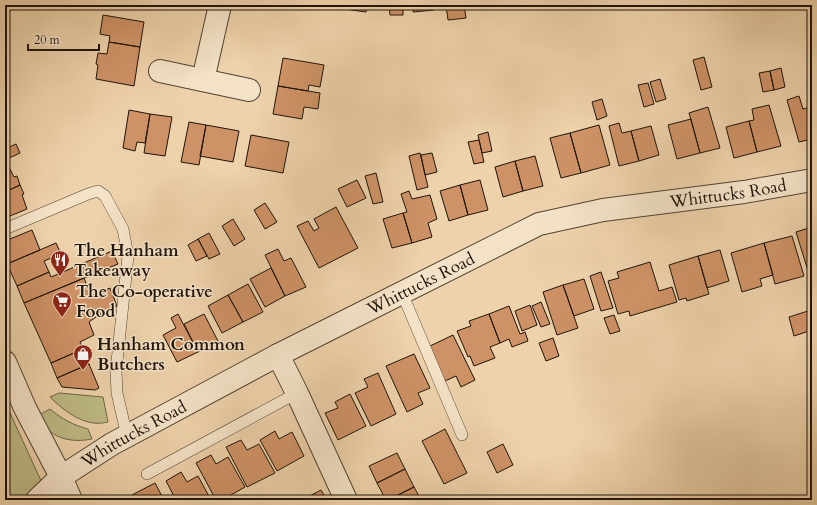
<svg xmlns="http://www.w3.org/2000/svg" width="817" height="505" font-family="Cardo,serif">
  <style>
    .green { fill: #beba85; stroke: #6e6748 }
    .building { fill: #ce9266; stroke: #1d140a }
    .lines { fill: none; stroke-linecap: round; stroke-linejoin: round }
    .service-casing { stroke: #514432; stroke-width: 12 }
    .minor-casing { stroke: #514432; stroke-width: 24 }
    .tertiary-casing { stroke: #514432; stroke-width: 24 }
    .service { stroke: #f4e2c8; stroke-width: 11 }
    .minor { stroke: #f4e2c8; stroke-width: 22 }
    .tertiary { stroke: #f4e2c8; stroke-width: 22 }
    .labels { text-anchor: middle; stroke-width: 3; stroke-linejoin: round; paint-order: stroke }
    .street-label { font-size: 17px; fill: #1d140a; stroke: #f4e2c8 }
    .poi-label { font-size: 17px; font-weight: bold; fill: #1d140a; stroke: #f4e2c8; text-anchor: start }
  </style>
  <rect width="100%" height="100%" fill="#eed2ab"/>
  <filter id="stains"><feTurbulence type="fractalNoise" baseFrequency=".005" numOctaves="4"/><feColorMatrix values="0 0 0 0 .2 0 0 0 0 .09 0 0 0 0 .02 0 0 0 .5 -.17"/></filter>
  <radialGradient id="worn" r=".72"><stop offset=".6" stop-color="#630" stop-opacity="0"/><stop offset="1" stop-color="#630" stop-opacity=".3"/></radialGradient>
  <path class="green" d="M59 393 103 397 108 422C86 428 65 412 50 397Z
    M5 402 42 483 24 500H5Z
    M50 409C62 419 73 425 88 429L92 439C77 442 58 441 47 428 44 424 41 419 39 415Z"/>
  <path class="building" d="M346 5H367L366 12 345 9Z
    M389 5H403V15H390Z
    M413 5H434V10L413 12Z
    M446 5H464L466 18 448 20Z
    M103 15 144 22 140 47 109 42 110 36 100 34Z
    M109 42 140 47 134 86 96 79 98 65 96 64 98 53 107 54Z
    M704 57 712 87 701 90 693 60Z
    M283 58 324 65 320 87 309 85 308 91 278 86Z
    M781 68 785 87 774 90 770 71Z
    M770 71 774 90 763 92 759 73Z
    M660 79 666 99 656 102 650 82Z
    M648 83 654 104 644 107 638 85Z
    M278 86 320 93 318 109 304 107 302 119 273 114Z
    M799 96 803 109 811 107 812 112V139L799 142 787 100Z
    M602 99 607 116 597 120 592 102Z
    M769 105 781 146 757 152 749 121 754 120 752 109Z
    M708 107 720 148 700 153 689 113Z
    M129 110 150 114 145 143 137 142 135 151 123 148Z
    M150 114 172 117 165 156 144 153Z
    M691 119 700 153 677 159 668 125Z
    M749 121 757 152 734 158 726 127Z
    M189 122 206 125 199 165 181 162Z
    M619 123 622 133 631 131 639 161 619 166 609 126Z
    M206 125 239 131 233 162 200 156Z
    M599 125 610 165 581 173 570 133Z
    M651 126 659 155 639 161 631 131Z
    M488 132 492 151 482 153 478 135Z
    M570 133 581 173 561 178 550 138Z
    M251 135 289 142 283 173 245 166Z
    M479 140 484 162 474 164 468 142Z
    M16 144 20 153 5 160V149Z
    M420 153 428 187 417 190 409 156Z
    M432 153 437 172 425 175 421 155Z
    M535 156 543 186 523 191 515 161Z
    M515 161 523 191 503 197 495 167Z
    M8 165 14 177 17 176 20 185 5 192V167Z
    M376 173 383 202 373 204 365 176Z
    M357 180 366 198 347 207 338 189Z
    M480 180 488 210 468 215 460 185Z
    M20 185 24 194 22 195 27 209 5 218V192Z
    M460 185 468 215 449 221 440 191Z
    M409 191 412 199 430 195 437 219 428 223 432 237 412 243 403 213 407 212 401 194Z
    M265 203 277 222 265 229 254 210Z
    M336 207 358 248 319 268 297 226 308 221 314 231 319 228 314 219Z
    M403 213 412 243 392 248 383 219Z
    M233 219 245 239 234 246 222 226Z
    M812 227V270L808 271 796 232Z
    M32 230 40 250 7 264 5 259V241Z
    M209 233 220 254 209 259 198 239Z
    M792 236 804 276 775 284 764 243Z
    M198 239 207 256 196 261 188 245Z
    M56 243 61 254 44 261 49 272 17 286 7 264Z
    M764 243 773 275 760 279 762 286 742 292 731 253Z
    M278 249 284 261 291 258 306 287 285 296 265 255Z
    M720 250 729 281 707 288 698 256Z
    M112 251 118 264 24 303 17 286 49 272 51 277Z
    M698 256 709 294 687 301 686 298 679 300 669 265Z
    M650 262 659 291 672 287 677 302 630 316 629 311 618 314 608 281 619 278 617 272Z
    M271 268 285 296 265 307 250 279Z
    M601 272 613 308 601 311 590 276Z
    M84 278 91 296 110 288 117 306 99 315 89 322 94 335 80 342 83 349 51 363 24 303Z
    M584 279 594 309 574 316 563 285Z
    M248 284 263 312 243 322 228 295Z
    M563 285 578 328 557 335 543 292Z
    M228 295 243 322 222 333 208 306Z
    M541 302 550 324 541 327 532 306Z
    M530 305 537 325 522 331 515 311Z
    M509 306 520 334 525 332 528 341 512 347 509 339 500 343 489 314Z
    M808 311 812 324V330L794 336 789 317Z
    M178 314 198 352 177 362 163 335 176 328 171 318Z
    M204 314 218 341 198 352 184 324Z
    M489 314 500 343 490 347 495 358 474 366 470 356 468 357 457 331 471 326 469 321Z
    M614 315 620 331 610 334 604 318Z
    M453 335 475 380 461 387 456 376 445 381 428 347Z
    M553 338 559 356 546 361 539 343Z
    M83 349 89 364 57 378 51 363Z
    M414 354 430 388 418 393 423 404 407 412 386 366Z
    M89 364 99 388 95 390 62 387 57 378Z
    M378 373 396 414 371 426 355 393 368 387 364 379Z
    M350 394 366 426 338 440 325 413 338 408 335 402Z
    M445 429 467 473 444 484 422 441Z
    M275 431 279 439 292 432 304 456 277 471 260 440Z
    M241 440 247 450 259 444 275 473 247 487 226 447Z
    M503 444 513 465 497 473 487 452Z
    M397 453 405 469 377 483 369 466Z
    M211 455 216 464 228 457 245 487 222 500H216L196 463Z
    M405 469 414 487 388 500H386L377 483Z
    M181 472 187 482 198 476 211 500H176L166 481Z
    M155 483 164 500H135L132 495Z
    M414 487 421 500H388Z
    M321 490 327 500H302Z"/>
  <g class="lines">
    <defs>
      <path id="service" d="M5 229 88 194 98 191 105 196 123 229 128 256 116 371 117 393 127 436
        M402 293 462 435
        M147 474 297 393"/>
      <g id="minor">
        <path d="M160 71 249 90"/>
        <path d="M203 80 220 5"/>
        <path d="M278 355 297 393 346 500"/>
        <path id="s1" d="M37 500 61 477 112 444 278 355 539 224 603 210 744 192 812 180"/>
      </g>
      <path id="tertiary" d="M5 362 25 408 61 477 71 500"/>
    </defs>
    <use href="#service" class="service-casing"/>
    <use href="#minor" class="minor-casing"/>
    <use href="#tertiary" class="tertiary-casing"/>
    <use href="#service" class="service"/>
    <use href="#minor" class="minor"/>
    <use href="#tertiary" class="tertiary"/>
  </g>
  <defs>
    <symbol id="restaurant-pin" viewBox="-11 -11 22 30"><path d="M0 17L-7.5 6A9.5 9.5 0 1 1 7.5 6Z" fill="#8f2418" stroke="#f4e2c8"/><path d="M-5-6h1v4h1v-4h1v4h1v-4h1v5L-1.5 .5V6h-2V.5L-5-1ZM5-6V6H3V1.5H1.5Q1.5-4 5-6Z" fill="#fff"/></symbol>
    <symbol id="supermarket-pin" viewBox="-11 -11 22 30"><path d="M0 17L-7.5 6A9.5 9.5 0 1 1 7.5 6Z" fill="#8f2418" stroke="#f4e2c8"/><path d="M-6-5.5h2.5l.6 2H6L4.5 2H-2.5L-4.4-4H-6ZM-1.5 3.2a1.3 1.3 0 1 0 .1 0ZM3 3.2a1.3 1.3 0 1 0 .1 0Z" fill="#fff"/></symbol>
    <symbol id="shop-pin" viewBox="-11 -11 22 30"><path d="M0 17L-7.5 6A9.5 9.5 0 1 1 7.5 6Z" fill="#8f2418" stroke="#f4e2c8"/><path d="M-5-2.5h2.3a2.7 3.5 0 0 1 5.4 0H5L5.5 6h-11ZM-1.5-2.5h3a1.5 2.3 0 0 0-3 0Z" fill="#fff"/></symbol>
  </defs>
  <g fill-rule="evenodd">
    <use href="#restaurant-pin" x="49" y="249" width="22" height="30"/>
    <use href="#supermarket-pin" x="51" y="290" width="22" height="30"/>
    <use href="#shop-pin" x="72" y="343" width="22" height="30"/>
  </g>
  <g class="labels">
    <g class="street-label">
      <text dy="6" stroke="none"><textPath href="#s1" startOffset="766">Whittucks Road</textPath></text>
      <text dy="6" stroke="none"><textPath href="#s1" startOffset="442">Whittucks Road</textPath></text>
      <text dy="6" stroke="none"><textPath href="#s1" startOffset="118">Whittucks Road</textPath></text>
    </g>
    <g class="poi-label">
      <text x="74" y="256">The Hanham<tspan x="74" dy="20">Takeaway</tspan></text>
      <text x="76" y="297">The Co-operative<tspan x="76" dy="20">Food</tspan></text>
      <text x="97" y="350">Hanham Common<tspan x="97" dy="20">Butchers</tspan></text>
    </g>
  </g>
  <rect width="817" height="505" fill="none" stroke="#eed2ab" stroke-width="20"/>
  <rect x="6" y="6" width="805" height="493" fill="none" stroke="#1d140a" stroke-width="2"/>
  <rect x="10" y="10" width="797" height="485" fill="none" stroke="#1d140a"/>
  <path d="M28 44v6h71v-6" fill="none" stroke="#1d140a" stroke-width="2"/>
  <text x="34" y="44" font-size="12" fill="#1d140a" stroke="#f4e2c8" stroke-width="3" paint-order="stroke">20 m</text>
  <rect width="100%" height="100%" filter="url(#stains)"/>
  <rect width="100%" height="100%" fill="url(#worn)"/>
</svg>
